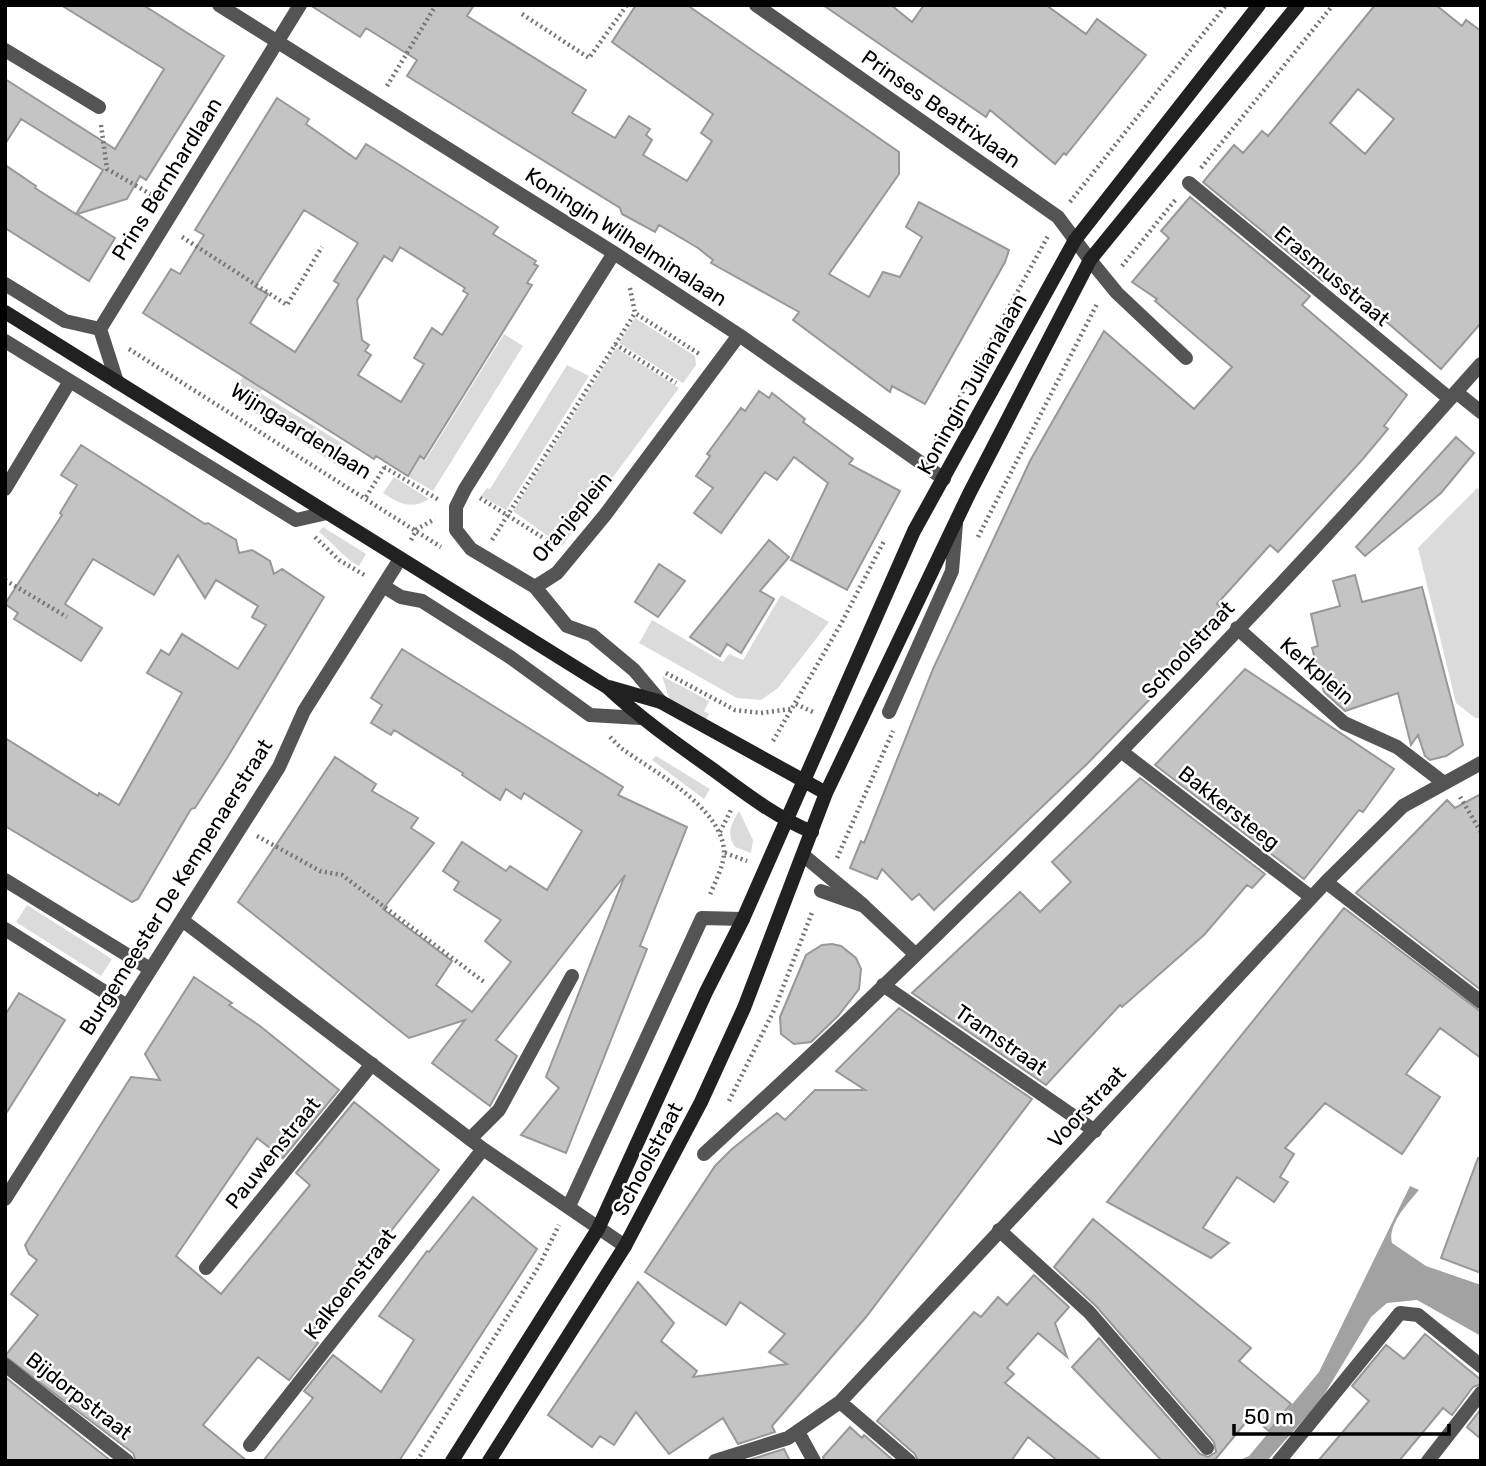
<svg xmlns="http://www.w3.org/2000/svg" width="1486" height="1466" font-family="Rubik,sans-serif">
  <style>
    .green { fill: #dbdbdb }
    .water { fill: #a2a2a2 }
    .building { fill: #c4c4c4; stroke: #989898; stroke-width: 2; fill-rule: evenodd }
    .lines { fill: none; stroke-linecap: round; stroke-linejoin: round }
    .path { stroke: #767676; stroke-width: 4.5; stroke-dasharray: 2 3.5; stroke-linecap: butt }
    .lane { stroke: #545454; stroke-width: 14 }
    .street { stroke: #545454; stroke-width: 14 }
    .secondary { stroke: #212121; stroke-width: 14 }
    .labels { text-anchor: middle; stroke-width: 5; stroke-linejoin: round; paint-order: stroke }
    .street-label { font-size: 21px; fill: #000; stroke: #fff }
  </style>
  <rect width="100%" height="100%" fill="#fff"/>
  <path class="green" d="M635 318 695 356 696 365 683 383 619 343Z
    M504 334 523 346 433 491 409 477 420 458 425 461Z
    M616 348 679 388 562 546 513 511Z
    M259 351 278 363 260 393 345 445 339 456 359 468 354 476 230 397Z
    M567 365 589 376 506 510 481 496 487 488 490 489Z
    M394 477 429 499C411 510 400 504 383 493Z
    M1477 488 1481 491V718H1475L1456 703 1418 548Z
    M323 527 366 554 359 566C342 557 334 543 319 532Z
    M781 595 829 622 778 688 761 700 737 698 639 643 652 620 723 662 729 654 743 660Z
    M662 676 709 701 704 711 709 714 706 719 670 701Z
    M656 756 710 789 704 799 652 760Z
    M739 811 753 840 751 853 735 847C726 832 731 825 739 811Z
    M27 905 112 959 101 976 16 922Z"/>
  <path class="water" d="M1410 1186 1419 1190C1408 1203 1387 1225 1392 1243L1426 1266 1481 1285V1336L1417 1300 1387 1303 1371 1317 1321 1400 1267 1461H1238L1249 1456 1319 1372Z"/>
  <path class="building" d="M61 5H143L224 56 146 180 140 176 127 199 77 214 115 238 89 281 5 228V165L36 186 35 188 76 214 103 170 21 119 5 144V79L115 149 164 69Z
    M310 5H474L467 16 586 90 572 113 615 138 629 116 650 129 646 135 652 140 643 155 687 181 712 141 701 133 713 114 612 42 636 5H687L899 152V174L829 274 869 297 883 272 900 277 922 237 906 227 919 202 1009 250 1005 262 925 404 892 386 890 392 793 320 799 312 711 263 713 260 698 248 659 225 655 232 622 214 620 208 407 76 417 60 366 28 360 37Z
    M823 5H891L912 22 924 5H1046L1086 34 1097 19 1146 55 1066 155 1064 153 1055 164 990 110 986 117Z
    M1375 5H1436L1462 26 1466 20 1481 31V323L1441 369 1330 273 1323 281 1203 182 1234 145 1243 153 1262 131 1268 136ZM1358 89 1394 119 1365 154 1330 123Z
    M277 98 309 119 306 124 356 159 366 144 498 227 493 234 536 261 534 264 538 266 527 283 532 285 424 459 420 456 408 476 376 456 374 459 143 313 171 269 180 274 204 235 195 230ZM304 210 358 243 334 281 339 284 295 352 250 323 268 294 255 287ZM400 247 465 288 463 291 468 294 442 335 432 328 414 358 424 364 401 402 358 375 371 355 365 351 369 345 362 340 357 300 384 256 392 261Z
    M1190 197 1310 296 1302 305 1407 395 1384 426 1388 429 1362 460 1278 552 1270 545 1217 604 1226 612 1150 699 1088 763 934 910 919 894 912 900 882 869 877 879 850 868 861 841 864 843 933 669 1030 461 1104 331 1194 409 1232 367 1155 301 1157 299 1132 282 1169 238 1161 231Z
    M759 391 769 398 772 393 805 419 803 422 853 459 849 464 900 491 847 590 791 560 828 483 794 457 777 480 765 472 721 533 694 513 713 488 696 476 710 456 707 454 741 408 745 411Z
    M1456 437 1474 453 1441 493 1365 556 1356 547Z
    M81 445 205 524 208 523 236 540 239 553 252 550 270 561 274 574 282 569 324 597 227 758 195 808 191 809 138 899 132 902 5 826V738L98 796 99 793 119 805 182 693 147 673 161 650 169 655 182 634 238 669 266 625 252 617 258 606 216 580 205 598 178 555 154 595 93 559 65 604 102 628 81 661 14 619 18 613 5 604 62 515 60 513 77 485 61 475Z
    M769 540 789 557 760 591 774 599 741 653 727 644 720 656 690 637Z
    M659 564 685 581 658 617 635 602Z
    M1355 575 1362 602 1422 587 1463 745 1446 756 1430 760 1425 756 1418 735 1411 745 1398 693 1345 711 1324 692 1312 648 1318 646 1311 614 1340 606 1333 581Z
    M402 649 623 787 618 795 687 827 640 946 647 949 566 1153 521 1135 559 1088 546 1077 625 875 496 1040 517 1056 490 1106 432 1063 465 1020 409 1038 238 902 335 757 376 784 372 791 418 818 411 828 434 843 383 909 452 961 436 985 472 1012 511 962 485 941 501 920 454 890 459 882 443 871 462 842 506 871 510 866 547 890 582 831 524 793 521 799 506 789 500 800 462 775 463 773 394 730 391 735 371 723 382 705 371 698Z
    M1245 669 1394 769 1363 812 1359 810 1304 879 1155 765Z
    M1140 778 1265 874 1252 888 1247 885 1204 935 1122 1007 1120 1005 1046 1085 912 993 1020 892 1040 912 1071 882 1052 862Z
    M1481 794V990L1356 893 1447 800 1455 808Z
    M1344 908 1481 1012V1058L1440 1028 1406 1074 1440 1097 1402 1154 1325 1103 1285 1148 1294 1154 1280 1177 1288 1182 1274 1202 1237 1177 1203 1228 1229 1243 1211 1258 1107 1202Z
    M832 944 841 946 856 958 861 969 859 989 838 1016 811 1042 794 1044 781 1034 780 1017 806 955 822 945Z
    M194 977 232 1003 229 1005 260 1026 339 1090 283 1158 257 1138 176 1256 221 1294 310 1185 296 1173 354 1102 439 1170 309 1335 318 1343 289 1380 258 1357 203 1425 247 1461H136L133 1453 5 1356 38 1315 11 1294 37 1260 29 1254 25 1245 131 1077 160 1080 145 1054Z
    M19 993 65 1020 5 1115V1015Z
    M899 1008 1032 1099 866 1317 772 1426 775 1432 738 1444 723 1418 669 1454 636 1412 614 1445 600 1436 592 1447 548 1415 638 1282 674 1323 661 1341 697 1371 693 1377 787 1364 769 1352 785 1334 740 1302 726 1325 645 1272 715 1166 732 1149 777 1113 785 1120 815 1090H865L836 1071Z
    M1478 1158H1481V1273L1441 1258Z
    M473 1197 537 1249 399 1461H263L313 1398 304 1391 333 1355 381 1392 414 1340 379 1316 427 1251 429 1252Z
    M1093 1219 1251 1348 1239 1361 1291 1404 1269 1431 1251 1416 1214 1461H1162L1072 1367 1099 1338 1200 1454 1208 1457 1216 1452 1214 1442 1096 1306 1054 1267Z
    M1034 1275 1069 1307 1055 1323 1067 1357 1038 1333 1007 1368 1014 1374 1005 1383 1102 1461H1058L1028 1437 1011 1461H918L915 1454 877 1421 974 1312 981 1317 998 1297 1007 1305Z
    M1425 1334 1481 1380V1384L1473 1387 1452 1415 1443 1408 1399 1461H1318L1369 1401 1352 1386 1386 1345 1404 1359Z
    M5 1377 111 1461H5Z
    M1481 1409V1439L1467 1427Z
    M850 1427 862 1438 864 1435 894 1461H824L823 1457Z
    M784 1449 790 1461 749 1460Z"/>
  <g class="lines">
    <path class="path" d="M522 14 589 58 627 5
      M387 86 436 5
      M101 125 107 169 159 199
      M1201 168 1333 5
      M1070 202 1226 5
      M182 237 287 305 322 247
      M1122 266 1176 199
      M630 288 635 313 701 355
      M615 344 676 383
      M129 349 441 547
      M933 446 1048 236
      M384 467 439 500
      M366 497 386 465
      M480 498 553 544
      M315 537 339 560 366 576
      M978 537 1098 302
      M411 540 417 529 435 519
      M492 540 635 313
      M5 580 67 617
      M666 673 735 710 761 713 791 709
      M796 704 813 712
      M610 737 621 748C654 772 720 806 724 850 725 864 714 884 709 897
      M773 741 842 622 884 541
      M1460 797 1481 832
      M720 832 732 808
      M257 836 320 871 342 875 484 982
      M725 853 747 861
      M837 858 893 731
      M729 1101 775 1008 813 910
      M417 1461 539 1266 559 1225"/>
    <path class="lane" d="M5 50 99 107
      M1090 260 1117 293 1186 358
      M889 712 952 571 956 524
      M803 855 863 905
      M470 1139 499 1110 572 976
      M999 1230 1089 1312 1207 1448
      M206 1268 372 1064
      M798 1432 814 1461
      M1279 1461 1400 1313 1418 1315 1481 1366
      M1428 1461 1481 1393"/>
    <path class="street" d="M219 5 614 253 739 335 944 479
      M756 5 1058 217 1090 260
      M1189 183 1450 399
      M614 253 465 489 456 507V530L471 549 535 587 567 626 592 635 634 670 661 702
      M5 284 65 321 100 329
      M5 341 296 520 327 513
      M117 382 100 329 300 5
      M1456 392 1481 412
      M5 489 70 381
      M383 586 401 597 422 601 510 657 590 715 640 718
      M535 587 557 573 605 515 739 335
      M1237 628 1344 723 1397 747 1444 783
      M1122 752 1311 897
      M5 880 150 969
      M1326 882 1481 1002
      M821 891 864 906 915 954
      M182 920 483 1149 625 1246
      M5 929 127 1006
      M883 985 1095 1131
      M704 1154C977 905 1236 641 1481 364
      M5 1199 279 767 304 711 400 559
      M569 1206 702 918 743 919
      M5 1365 127 1461
      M840 1402 909 1461
      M250 1445 483 1149
      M715 1461 788 1438 840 1402 1326 882 1403 806 1481 763"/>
    <path class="secondary" d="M5 312 607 687C641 719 677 744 715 771 746 794 776 817 812 832
      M609 687 661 702 826 793
      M452 1461 598 1229 706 992 743 919 914 531 1075 240 1259 5
      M489 1461 625 1246 701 1102 744 1008 826 793 969 494 1090 260 1298 5"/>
  </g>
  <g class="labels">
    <g class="street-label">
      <text transform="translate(941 109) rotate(35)" y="7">Prinses Beatrixlaan</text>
      <text transform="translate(167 179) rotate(-58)" y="7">Prins Bernhardlaan</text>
      <text transform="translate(626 237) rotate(33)" y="7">Koningin Wilhelminalaan</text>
      <text transform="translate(1332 276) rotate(40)" y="7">Erasmusstraat</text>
      <text transform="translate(972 384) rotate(-61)" y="7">Koningin Julianalaan</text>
      <text transform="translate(301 431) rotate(32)" y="7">Wijngaardenlaan</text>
      <text transform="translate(572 517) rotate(-50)" y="7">Oranjeplein</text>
      <text transform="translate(1188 650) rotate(-47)" y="7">Schoolstraat</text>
      <text transform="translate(1317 671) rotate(41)" y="7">Kerkplein</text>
      <text transform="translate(1229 808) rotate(38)" y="7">Bakkersteeg</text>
      <text transform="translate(176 887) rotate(-58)" y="7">Burgemeester De Kempenaerstraat</text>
      <text transform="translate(1001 1040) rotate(35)" y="7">Tramstraat</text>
      <text transform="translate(1087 1107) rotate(-47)" y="7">Voorstraat</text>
      <text transform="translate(273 1153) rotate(-51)" y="7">Pauwenstraat</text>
      <text transform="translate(648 1159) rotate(-62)" y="7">Schoolstraat</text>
      <text transform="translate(350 1284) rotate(-52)" y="7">Kalkoenstraat</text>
      <text transform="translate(79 1396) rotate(38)" y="7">Bijdorpstraat</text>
    </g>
  </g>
  <rect width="1486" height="1466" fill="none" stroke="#000000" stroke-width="14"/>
  <path d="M1234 1424v10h215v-10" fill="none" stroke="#000000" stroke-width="3.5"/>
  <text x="1244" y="1424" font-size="21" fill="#000000" stroke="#ffffff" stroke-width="5" paint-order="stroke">50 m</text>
</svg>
